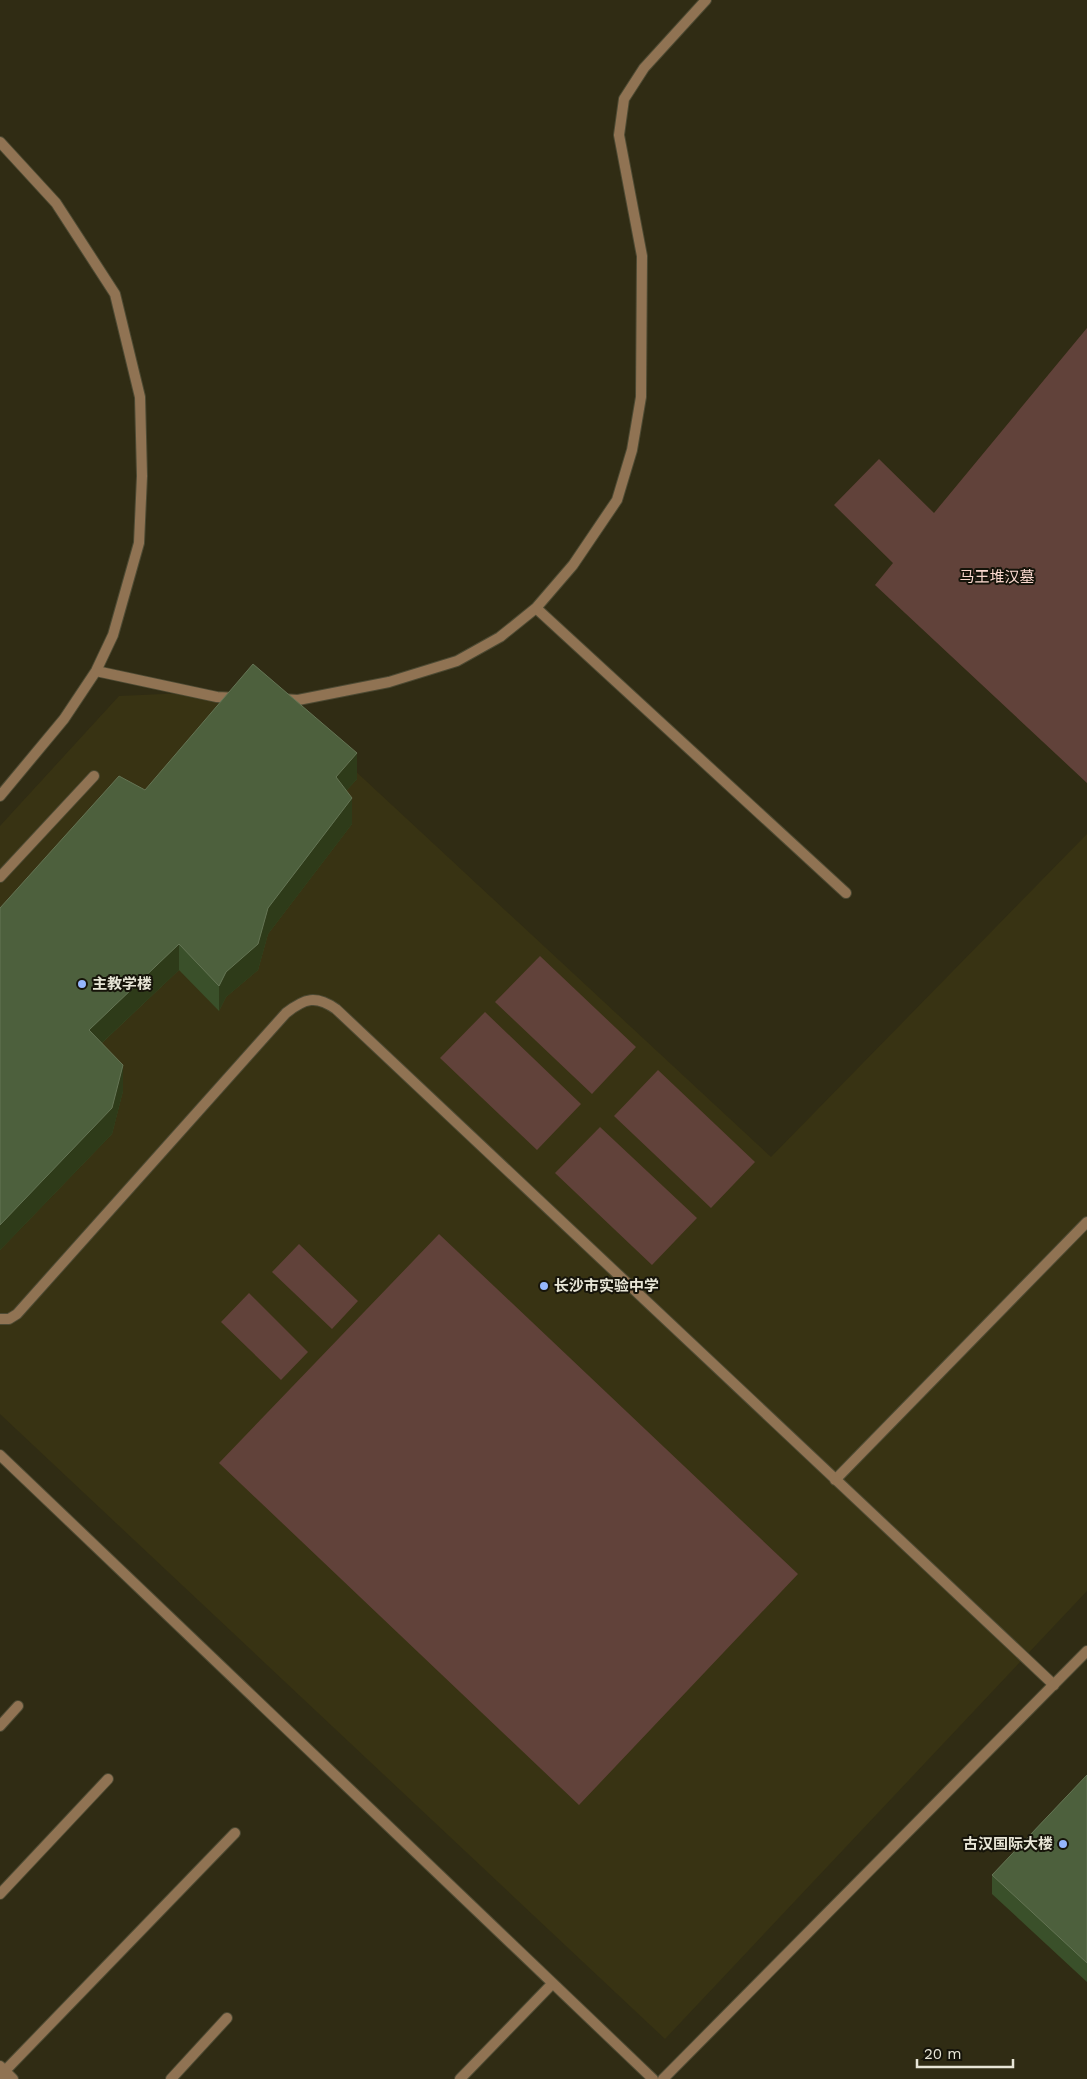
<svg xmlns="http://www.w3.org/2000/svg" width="1087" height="2079" font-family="'Work Sans','Noto Sans SC',sans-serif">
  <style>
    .built { fill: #383313 }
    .green { fill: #61423a }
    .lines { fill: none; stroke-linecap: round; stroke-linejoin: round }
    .lane-casing { stroke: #4d4a33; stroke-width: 12 }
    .street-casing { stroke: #4d4a33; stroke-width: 12 }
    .lane { stroke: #907353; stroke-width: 10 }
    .street { stroke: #907353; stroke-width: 10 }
    .wall { fill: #3a502a }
    .shaded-wall { fill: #2e3b19 }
    .building { fill: #4d603d; stroke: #657555 }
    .poi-dot { fill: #95b6fd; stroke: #16140a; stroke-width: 2 }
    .labels { text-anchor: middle; stroke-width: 4; stroke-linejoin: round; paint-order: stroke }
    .park-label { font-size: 15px; fill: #fbd9cf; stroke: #16140a }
    .poi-label { font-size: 15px; font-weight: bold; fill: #e8e6d7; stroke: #16140a; text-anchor: start }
  </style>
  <rect width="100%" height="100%" fill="#302c14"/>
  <path class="built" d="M253 690 295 715 771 1157 1087 834V1591L665 2039 0 1414V826L119 696Z"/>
  <path class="green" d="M1087 328V783L875 585 893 563 834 505 879 459 934 513Z
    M540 956 636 1047 592 1094 495 1002Z
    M485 1012 581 1104 537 1150 440 1058Z
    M658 1070 755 1162 711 1208 614 1116Z
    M600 1127 697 1218 652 1265 555 1173Z
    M439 1234 798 1574 579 1805 219 1463Z
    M299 1244 358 1301 332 1329 272 1272Z
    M249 1293 308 1352 281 1380 221 1322Z"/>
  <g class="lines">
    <defs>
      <path id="lane" d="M0 877 94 776
        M0 1319H9L17 1314 286 1013C305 998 316 995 336 1009L1054 1685
        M835 1480 1087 1222"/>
      <path id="street" d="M0 142 56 203 115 294 140 397 142 476 139 543 113 635 96 671 64 719 0 796
        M536 608 846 893
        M96 671 217 697 237 698
        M282 699 298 700 389 682 457 661 500 637 536 608 573 565 617 500 632 450 641 397 642 256 619 135 624 99 644 68 706 0
        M0 1455 653 2079
        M0 1726 18 1706
        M0 1894 108 1779
        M0 2066 13 2079
        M0 2076 235 1833
        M171 2079 227 2018
        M460 2079 552 1984
        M663 2079 1087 1651"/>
    </defs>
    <use href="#lane" class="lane-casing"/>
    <use href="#street" class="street-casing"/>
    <use href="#lane" class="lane"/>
    <use href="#street" class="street"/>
  </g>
  <path class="wall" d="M357 779 346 791 352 824 268 934 258 970 226 997 219 1011 179 970 102 1043 123 1091 112 1134 0 1250V908L145 790Z
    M1087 1775V1982L992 1894V1875Z"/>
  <path class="shaded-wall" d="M357 753V779L336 802V777Z
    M352 798V824L268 934 258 970 226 997 219 1011V986L226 972 268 908Z
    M179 944V970L89 1055V1030Z
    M123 1065V1091L112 1134 0 1250V1225Z"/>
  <path class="building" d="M253 664 357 753 336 777 352 798 268 908 258 944 226 972 219 986 179 944 89 1030 123 1065 112 1108 0 1225V908L119 776 145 790Z
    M1087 1775V1963L992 1875Z"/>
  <g class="poi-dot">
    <circle cx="82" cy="984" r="5"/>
    <circle cx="544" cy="1286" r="5"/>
    <circle cx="1063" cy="1844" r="5"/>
  </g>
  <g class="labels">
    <g class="park-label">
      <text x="997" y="582">马王堆汉墓</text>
    </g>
    <g class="poi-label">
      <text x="92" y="989">主教学楼</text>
      <text x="554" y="1291">长沙市实验中学</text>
      <text x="1053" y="1849" text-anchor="end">古汉国际大楼</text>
    </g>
  </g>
  <path d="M917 2059v8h96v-8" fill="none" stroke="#e8e6d7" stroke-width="2.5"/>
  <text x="924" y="2059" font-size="15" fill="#e8e6d7" stroke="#16140a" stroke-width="4" paint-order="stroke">20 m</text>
</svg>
